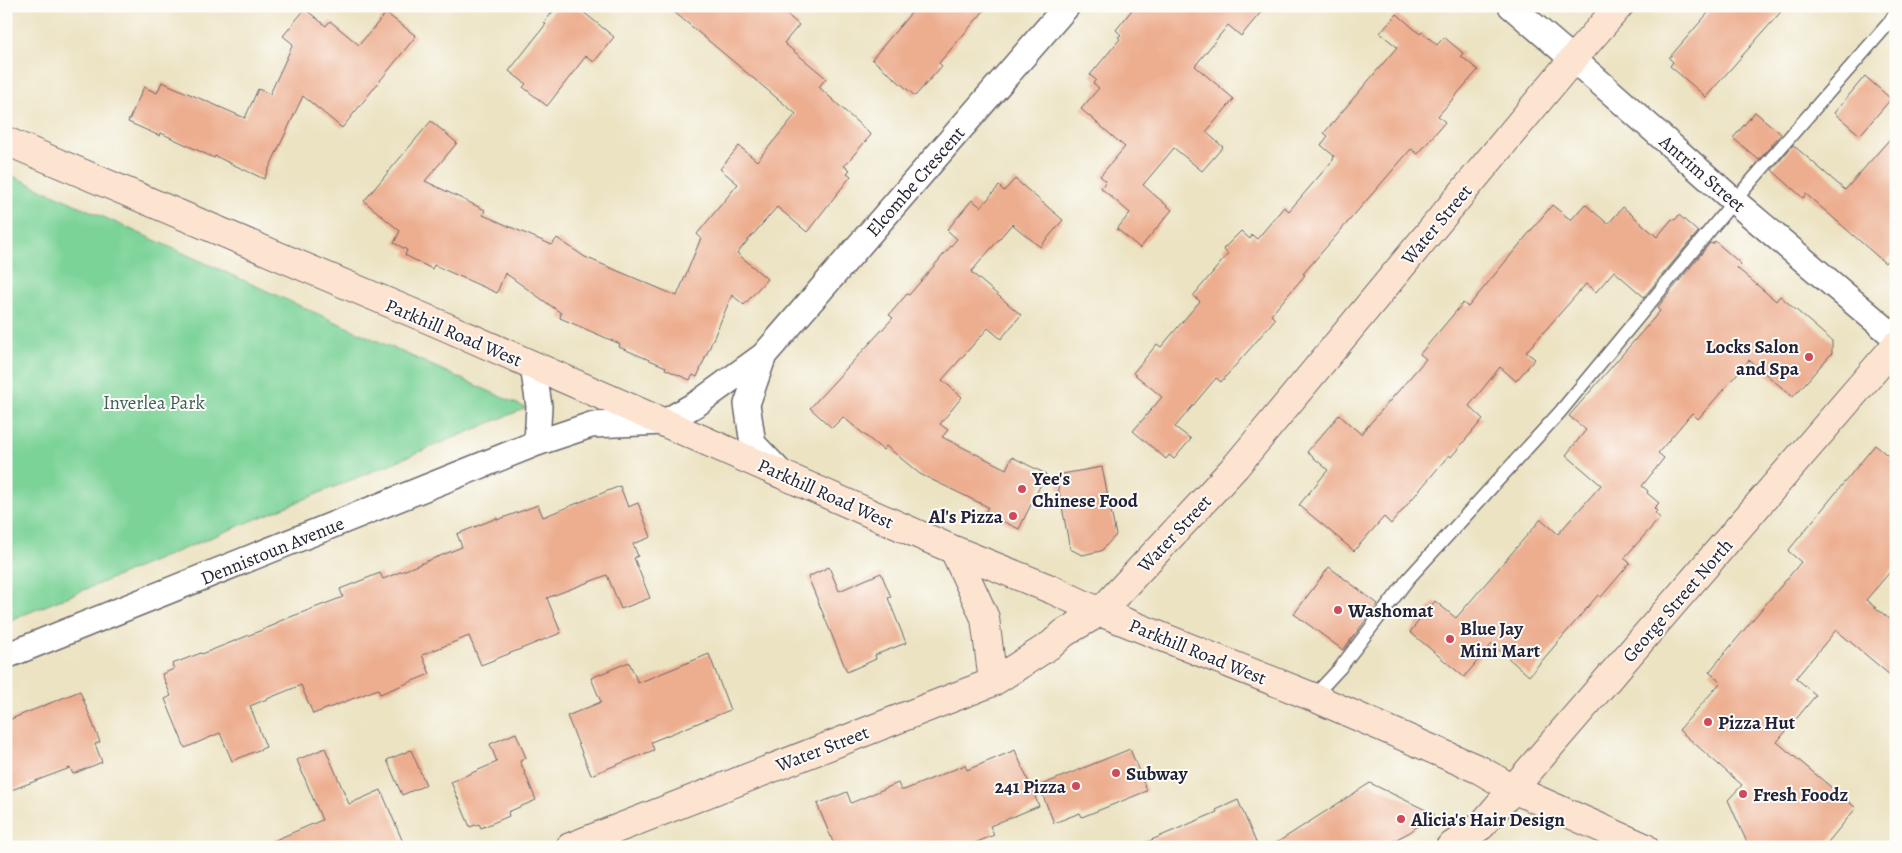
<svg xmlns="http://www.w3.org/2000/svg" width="1902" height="853" font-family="Alegreya,serif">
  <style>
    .green { fill: #7bd398; stroke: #4e7a6a }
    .building { fill: #edae90 }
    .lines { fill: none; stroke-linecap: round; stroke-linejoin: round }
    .service-casing { stroke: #69666b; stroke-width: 15 }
    .minor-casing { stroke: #69666b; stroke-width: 28 }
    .secondary-casing { stroke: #69666b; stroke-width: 30 }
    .service { stroke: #fff; stroke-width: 12 }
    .minor { stroke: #fff; stroke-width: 25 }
    .secondary { stroke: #fde4d1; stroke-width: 28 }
    .poi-dot { fill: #d1495b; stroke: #fdfcf7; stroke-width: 2 }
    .labels { text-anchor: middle; stroke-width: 4; stroke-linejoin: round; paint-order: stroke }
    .street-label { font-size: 19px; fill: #22223b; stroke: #fdfcf7 }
    .poi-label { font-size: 19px; font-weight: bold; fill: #22223b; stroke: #fdfcf7; text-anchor: start }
    .park-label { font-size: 19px; fill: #41605c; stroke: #fdfcf7 }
  </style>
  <rect width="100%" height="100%" fill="#fdfcf7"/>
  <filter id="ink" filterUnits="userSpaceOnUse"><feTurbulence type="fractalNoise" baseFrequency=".02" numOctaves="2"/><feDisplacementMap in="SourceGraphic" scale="10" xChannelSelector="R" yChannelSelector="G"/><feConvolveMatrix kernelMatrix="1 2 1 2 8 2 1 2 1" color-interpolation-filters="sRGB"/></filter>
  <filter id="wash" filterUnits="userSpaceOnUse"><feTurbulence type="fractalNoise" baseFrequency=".0096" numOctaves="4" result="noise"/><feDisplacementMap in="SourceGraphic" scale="20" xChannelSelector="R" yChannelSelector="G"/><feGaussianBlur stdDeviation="1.12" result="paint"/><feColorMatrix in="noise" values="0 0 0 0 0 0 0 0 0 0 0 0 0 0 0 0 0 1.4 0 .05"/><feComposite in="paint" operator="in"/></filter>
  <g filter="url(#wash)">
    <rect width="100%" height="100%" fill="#ece3c3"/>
    <path class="green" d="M6 173 526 408 6 622Z"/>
    <g id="blocks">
      <path class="building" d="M557 6H576L614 37 594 62 586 56 547 106 523 87 526 84 509 71 546 24 544 23Z
        M667 6H777L799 25 784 43 826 78 819 87 871 135 844 166 850 170 847 173 851 176 807 232 777 207 737 253 767 279 744 305 732 295 697 377 693 375 690 380 665 369 666 367 619 347 620 344 560 318 561 313 505 273 497 293 434 265 432 269 405 255 407 250 394 243 400 231 364 201 431 121 457 143 425 181 485 210 483 215 552 245 557 238 585 257 677 296 701 238 697 234 738 184 720 169 739 146 757 161 796 114Z
        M917 6H988L939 63 942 66 915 96 872 59Z
        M1135 6H1266L1241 36 1228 25 1195 66 1234 99 1206 132 1223 147 1202 171 1174 148 1143 185 1172 210 1140 248 1117 229 1130 213 1101 188 1106 181 1100 176 1125 147 1081 109 1099 88 1093 83 1096 80 1090 75 1120 39 1118 37 1121 35 1116 30Z
        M1714 6H1786L1706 97 1670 66 1673 62 1669 58Z
        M305 9 326 26 330 21 359 45 386 13 416 36 342 128 303 96 264 179 215 156 214 158 161 133 160 136 128 122 144 87 157 93 162 82 245 118 258 89 270 94 293 44 283 36Z
        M1397 14 1420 34 1422 32 1437 45 1444 37 1463 53 1461 56 1478 70 1438 116 1445 122 1418 154 1411 149 1303 274 1305 275 1271 315 1275 319 1255 343 1221 382 1216 378 1175 427 1191 439 1174 459 1169 455 1166 459 1133 431 1162 397 1133 373 1157 344 1161 347 1200 301 1193 296 1228 254 1223 249 1241 231 1250 239 1252 235 1257 239 1284 207 1289 211 1333 160 1334 156 1321 145 1328 136 1324 133 1397 47 1380 33Z
        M1865 76 1891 99 1860 135 1834 113Z
        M1755 112 1781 134 1759 160 1733 138Z
        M1896 132V250L1885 263 1806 194 1803 198 1772 170 1793 145 1845 190Z
        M1015 179 1063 220 1040 247 1012 224 971 272 1021 315 1001 339 988 328 942 380 962 397 940 424 948 430 942 437 1006 469 1012 457 1046 474 1019 529 985 513 988 507 920 474 886 446 883 450 843 417 832 428 810 408 893 318 889 315 907 294 909 295 957 239 947 230 972 200 981 207 999 186 1004 191Z
        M1585 204 1608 224 1623 207 1657 237 1672 219 1675 220 1679 215 1698 232 1644 297 1614 271 1596 292 1586 284 1526 352 1535 359 1516 381 1500 367 1469 406 1483 419 1451 457 1449 455 1391 524 1384 517 1354 551 1299 505 1328 470 1307 452 1339 415 1361 434 1426 359 1420 354 1463 303 1468 307 1552 205 1571 220Z
        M1715 241 1741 264 1737 268 1776 301 1780 296 1832 341V353L1793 397 1749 360 1698 419 1692 413 1658 453 1664 458 1642 486 1648 491 1647 493 1659 503 1654 508 1657 511 1655 513 1660 518 1624 558 1630 563 1601 597 1598 595 1529 676 1492 644 1464 677 1410 632 1435 601 1456 618 1541 519 1558 534 1601 485 1566 455 1586 430 1569 416 1660 311 1657 308 1710 243 1713 244Z
        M1875 445 1896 462V565L1866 600 1896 624V680L1836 630 1796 678 1816 695 1777 742 1856 808 1824 847H1749L1728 800 1742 785 1679 730 1721 682 1709 672 1801 562 1788 551Z
        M1102 467 1116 535 1101 551 1082 555 1070 549 1056 475Z
        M620 486 628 507 638 503 651 537 633 544 638 556 634 558 650 598 621 609 607 575 547 598 561 633 548 638 481 665 469 636 422 655 430 674 380 694 378 689 313 714 301 685 250 706 266 747 232 761 220 733 185 748 165 699 171 696 162 674 174 669 172 664 201 653 202 654 277 624 276 623 280 621 343 597 340 589 380 573 383 579 462 547 457 534 497 518V520L538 505 543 517Z
        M829 567 839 591 881 573 891 597 888 598 906 643 875 655 876 659 847 672 808 577Z
        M1329 567 1378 604 1343 650 1294 614Z
        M709 654 730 710 651 742 654 750 591 775 567 716 601 702 591 678 629 662 638 683Z
        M80 691 100 742 95 744 102 762 73 774 70 768 6 792V721Z
        M516 733 526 758 520 761 536 800 508 812 509 816 481 828 479 824 470 827 451 782 497 762 490 744Z
        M325 748 349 804 381 790 405 847H259L322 820 297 760Z
        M1130 749 1147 791 1082 817 1080 813 1054 823 1039 786Z
        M411 750 426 785 402 795 387 760Z
        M1015 750 1039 806 990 826 994 835 965 847H835L817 804 847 792 851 803 898 783 901 790H904L965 765 967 770Z
        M1370 783 1434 814 1410 832 1382 847H1270Z
        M1238 800 1258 847H1135L1217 812 1216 810Z"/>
    </g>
  </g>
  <g filter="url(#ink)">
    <use href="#blocks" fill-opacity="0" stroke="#69666b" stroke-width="1"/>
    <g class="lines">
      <defs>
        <path id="service" d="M1313 697 1340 668 1409 578 1560 412 1734 201 1889 23 1896 12"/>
        <path id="minor" d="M1511 6 1596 79 1734 201 1896 338
          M764 355 747 404 753 444 781 473
          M533 366 539 406 537 443
          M6 656 537 443 591 425 665 422 698 403 764 355 1067 6"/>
        <path id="secondary" d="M6 141 437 323 954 550 1053 590 1100 612 1313 697 1480 770 1513 789 1644 847
          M954 550 985 618 993 682
          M570 847 993 682 1052 644 1064 633 1100 612 1212 492 1236 466 1573 59 1619 6
          M1450 847 1481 826 1488 818 1896 345"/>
      </defs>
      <use href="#service" class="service-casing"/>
      <use href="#minor" class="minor-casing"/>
      <use href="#secondary" class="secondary-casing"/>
      <use href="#service" class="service"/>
      <use href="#minor" class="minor"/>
      <use href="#secondary" class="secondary"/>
    </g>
  </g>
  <g class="poi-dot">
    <circle cx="1809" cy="357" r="5"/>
    <circle cx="1022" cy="489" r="5"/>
    <circle cx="1013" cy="516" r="5"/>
    <circle cx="1338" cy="610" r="5"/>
    <circle cx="1450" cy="639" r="5"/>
    <circle cx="1708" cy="722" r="5"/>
    <circle cx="1116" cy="773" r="5"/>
    <circle cx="1076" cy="786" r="5"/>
    <circle cx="1743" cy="794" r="5"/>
    <circle cx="1401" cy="819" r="5"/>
  </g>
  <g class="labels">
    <g class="street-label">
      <text transform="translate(1703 173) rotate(41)" y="7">Antrim Street</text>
      <text transform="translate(915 181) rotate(-49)" y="7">Elcombe Crescent</text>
      <text transform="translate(1436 224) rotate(-50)" y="7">Water Street</text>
      <text transform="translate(454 332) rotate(23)" y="7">Parkhill Road West</text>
      <text transform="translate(826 493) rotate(24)" y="7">Parkhill Road West</text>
      <text transform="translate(1174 533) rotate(-47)" y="7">Water Street</text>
      <text transform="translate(272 550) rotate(-22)" y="7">Dennistoun Avenue</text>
      <text transform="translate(1677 600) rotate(-49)" y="7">George Street North</text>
      <text transform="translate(1198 651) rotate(22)" y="7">Parkhill Road West</text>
      <text transform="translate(822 748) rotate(-21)" y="7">Water Street</text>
    </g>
    <g class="poi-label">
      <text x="1799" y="353" text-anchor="end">Locks Salon<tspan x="1799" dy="22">and Spa</tspan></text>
      <text x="1032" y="485">Yee's<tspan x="1032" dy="22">Chinese Food</tspan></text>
      <text x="1003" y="523" text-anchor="end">Al's Pizza</text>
      <text x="1348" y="617">Washomat</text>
      <text x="1460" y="635">Blue Jay<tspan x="1460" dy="22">Mini Mart</tspan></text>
      <text x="1718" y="729">Pizza Hut</text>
      <text x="1126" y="780">Subway</text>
      <text x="1066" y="793" text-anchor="end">241 Pizza</text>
      <text x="1753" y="801">Fresh Foodz</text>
      <text x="1411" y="826">Alicia's Hair Design</text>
    </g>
    <g class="park-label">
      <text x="154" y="409">Inverlea Park</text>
    </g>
  </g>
  <rect width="1902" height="853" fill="none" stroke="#fdfcf7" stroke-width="25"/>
</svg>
